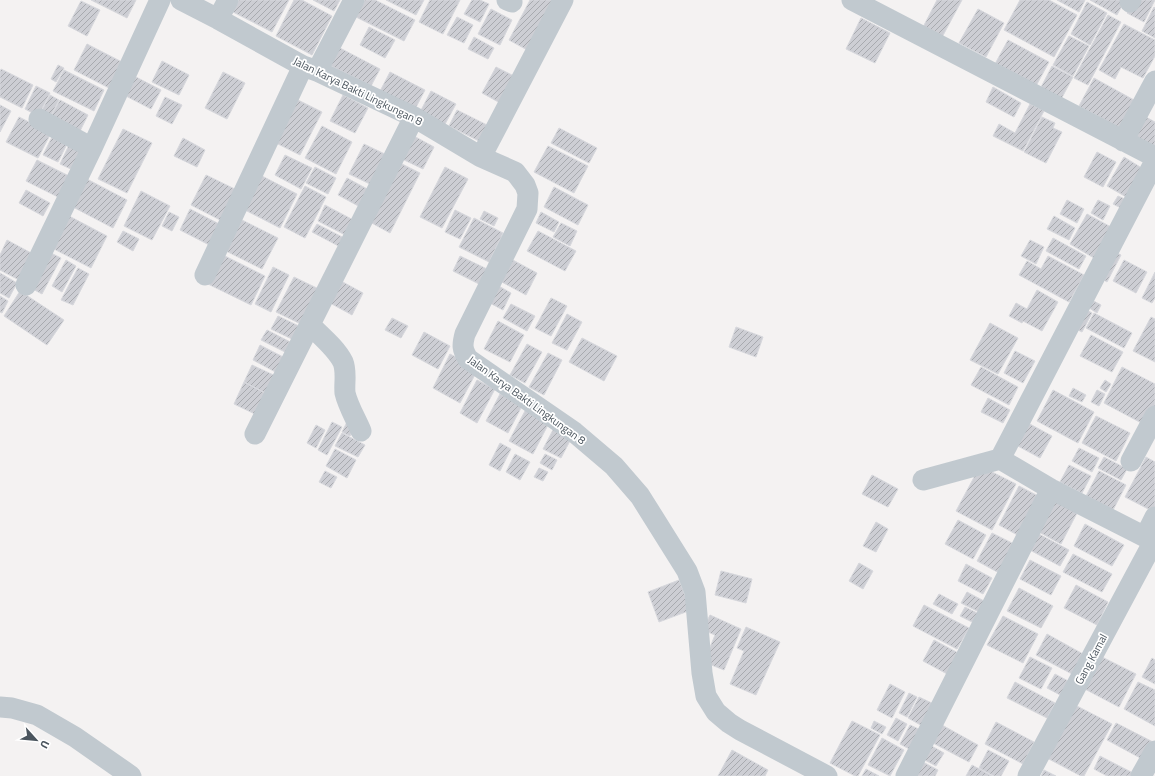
<svg xmlns="http://www.w3.org/2000/svg" width="1155" height="776" font-family="'Titillium Web',sans-serif">
  <style>
    .building { fill: url(#building-hatch); stroke: #d7d8dd }
    .lines { fill: none; stroke-linecap: round; stroke-linejoin: round }
    .minor { stroke: #c1c9cf; stroke-width: 21 }
    .labels { text-anchor: middle; stroke-width: 3.5; stroke-linejoin: round; paint-order: stroke }
    .street-label { font-size: 11px; fill: #4b555e; stroke: #fff }
  </style>
  <defs>
    <pattern id="building-hatch" width="6" height="6" patternUnits="userSpaceOnUse"><rect width="6" height="6" fill="#cdced4"/><path d="M-1 1l2-2M0 6l6-6M5 7l2-2" fill="none" stroke="#a8aaaf"/></pattern>
  </defs>
  <rect width="100%" height="100%" fill="#f4f2f2"/>
  <path class="building" d="M91 0H136L127 18Z
    M239 0H289L272 32 233 12Z
    M294 0H302L332 16 312 55 276 36Z
    M313 0H340L334 11Z
    M365 0H375L415 20 404 41 356 17Z
    M386 0H424L416 15Z
    M430 0H460L443 34 419 22Z
    M472 0H480L489 4 480 22 464 14Z
    M530 0H555L529 51 509 40Z
    M937 0H962L940 41 921 31Z
    M1020 0H1049L1077 15 1054 57 1004 30Z
    M1057 0H1085L1079 12Z
    M1090 0H1125L1117 15Z
    M1134 0H1155L1144 22 1127 13Z
    M81 1 100 10 87 36 68 26Z
    M1087 2 1107 13 1090 45 1071 34Z
    M1154 7 1155 8V38L1142 31Z
    M491 9 512 20 500 45 478 34Z
    M978 9 1004 23 986 57 959 43Z
    M1108 15 1121 22 1088 85 1074 78Z
    M457 17 473 25 464 43 447 35Z
    M861 18 890 33 875 63 846 49Z
    M1124 24 1155 40V56L1143 78 1121 67 1115 79 1099 70Z
    M369 27 395 40 385 58 360 45Z
    M1069 36 1089 46 1073 76 1053 65Z
    M474 37 494 48 488 59 468 49Z
    M1008 40 1049 62 1036 86 995 64Z
    M87 44 122 62 109 88 74 70Z
    M338 47 380 69 371 86 329 65Z
    M162 61 189 75 179 95 152 82Z
    M58 65 64 68 56 82 51 79Z
    M1052 66 1073 77 1059 103 1038 93Z
    M496 67 516 77 502 104 482 93Z
    M1 69 33 85 22 108 0 97V72Z
    M64 70 104 90 94 111 53 91Z
    M223 72 245 83 227 119 205 108Z
    M390 72 425 90 413 113 378 95Z
    M134 76 161 90 151 109 124 95Z
    M1094 78 1134 100 1119 128 1079 106Z
    M36 86 50 93 38 116 25 109Z
    M993 87 1021 103 1014 117 986 102Z
    M431 91 456 104 444 126 419 114Z
    M50 95 59 100 48 121 39 116Z
    M343 95 368 108 355 133 330 121Z
    M165 97 182 105 172 124 156 116Z
    M60 100 88 115 78 135 49 120Z
    M298 100 322 112 300 155 276 143Z
    M1030 104 1044 111 1023 151 993 136 999 124 1015 133Z
    M0 105 11 111 0 132Z
    M457 110 487 125 479 141 449 126Z
    M1144 116 1155 122V146L1135 136Z
    M19 117 51 133 38 158 6 142Z
    M1042 117 1055 123 1053 128 1062 132 1046 163 1024 152Z
    M322 126 352 142 336 174 305 158Z
    M559 128 597 148 589 163 551 143Z
    M123 129 152 143 127 193 98 179Z
    M53 135 68 142 58 162 43 155Z
    M412 135 434 147 423 169 400 158Z
    M183 138 205 150 197 167 174 156Z
    M70 143 85 151 75 171 60 164Z
    M364 144 389 156 374 186 349 174Z
    M548 146 588 166 574 193 534 172Z
    M1097 152 1116 162 1103 187 1084 177Z
    M285 155 312 168 301 189 275 175Z
    M1124 157 1145 170 1128 198 1107 186Z
    M37 160 69 176 58 197 26 181Z
    M400 163 420 173 390 233 370 222Z
    M315 167 336 178 328 194 306 183Z
    M445 167 468 179 442 228 420 217Z
    M206 175 241 192 226 223 191 205Z
    M260 175 297 194 280 228 243 209Z
    M85 178 127 200 113 228 71 206Z
    M347 178 371 191 362 208 338 195Z
    M305 186 326 197 305 238 284 227Z
    M554 187 588 205 578 225 544 207Z
    M26 190 50 203 43 216 19 203Z
    M141 191 170 206 152 240 124 226Z
    M1118 196 1127 200 1123 209 1113 204Z
    M1067 200 1084 209 1077 223 1060 214Z
    M1098 200 1110 206 1103 220 1091 213Z
    M325 205 359 223 351 238 318 221Z
    M190 209 225 227 215 248 180 230Z
    M455 210 471 218 460 239 445 232Z
    M484 211 498 218 494 226 480 219Z
    M169 212 179 217 172 231 162 226Z
    M541 212 559 222 554 232 536 223Z
    M1087 214 1111 227 1094 258 1070 244Z
    M69 216 107 236 91 268 52 248Z
    M1054 216 1075 228 1069 240 1047 229Z
    M474 218 503 233 489 262 459 247Z
    M242 220 278 238 262 269 226 251Z
    M561 223 577 231 570 246 553 237Z
    M317 224 350 241 346 250 312 232Z
    M123 231 139 239 133 251 117 242Z
    M538 231 576 251 565 271 527 251Z
    M1053 238 1086 256 1079 269 1046 251Z
    M7 240 33 254 19 280 0 270V255Z
    M1030 240 1044 247 1036 264 1021 256Z
    M47 251 61 258 42 294 29 287Z
    M1115 252 1121 255 1107 282 1101 278Z
    M223 255 265 276 251 305 208 284Z
    M460 256 487 269 479 284 453 271Z
    M1048 256 1084 275 1069 302 1019 275 1027 261 1041 269Z
    M511 259 537 273 526 295 500 281Z
    M66 260 76 266 62 292 52 286Z
    M1124 260 1147 272 1136 293 1113 281Z
    M273 267 289 275 271 312 255 304Z
    M78 268 89 274 73 305 61 300Z
    M1155 272V298L1152 303 1142 298Z
    M0 273 17 283 9 298 0 293Z
    M294 277 323 291 305 326 276 312Z
    M341 281 363 293 352 315 330 303Z
    M497 285 511 293 503 310 488 302Z
    M1037 290 1058 302 1042 331 1023 321 1022 323 1009 316 1016 303 1027 309Z
    M20 291 64 320 47 345 4 316Z
    M0 296 8 301 2 313 0 312Z
    M551 298 567 306 551 336 535 328Z
    M1090 299 1101 305 1097 313 1086 306Z
    M511 304 535 316 527 331 503 318Z
    M1087 310 1092 313 1082 332 1076 329Z
    M1094 313 1132 333 1124 348 1086 328Z
    M567 314 582 322 567 350 552 343Z
    M278 316 303 328 296 341 271 329Z
    M1151 317 1155 319V362L1133 351Z
    M392 318 408 326 401 338 385 330Z
    M498 321 524 335 510 362 484 349Z
    M990 323 1018 338 998 374 970 360Z
    M736 327 763 337 756 357 729 347Z
    M267 330 296 345 291 355 261 340Z
    M424 332 450 346 438 369 412 355Z
    M1091 335 1123 352 1112 372 1080 356Z
    M582 338 617 356 604 381 569 362Z
    M527 344 542 352 525 383 510 375Z
    M260 345 289 360 281 375 253 360Z
    M1015 351 1035 361 1023 383 1004 373Z
    M548 353 562 360 544 395 529 387Z
    M450 354 478 369 460 403 433 388Z
    M252 365 280 378 271 396 244 382Z
    M981 367 1018 387 1009 405 971 385Z
    M1122 367 1155 384V411L1147 426 1104 403Z
    M477 380 495 389 477 423 460 413Z
    M1105 380 1111 384 1106 392 1100 388Z
    M244 382 271 396 261 417 234 404Z
    M1073 388 1086 395 1082 402 1069 396Z
    M1053 390 1094 412 1078 443 1037 421Z
    M1097 390 1105 394 1099 406 1091 402Z
    M500 394 522 406 508 433 486 421Z
    M988 398 1010 410 1003 423 981 412Z
    M526 409 550 421 533 454 509 441Z
    M1096 416 1130 433 1116 461 1082 443Z
    M332 422 342 427 327 455 318 450Z
    M347 422 355 426 350 436 342 432Z
    M1028 423 1052 436 1040 458 1016 445Z
    M316 425 325 430 316 448 307 443Z
    M554 428 572 437 561 458 543 449Z
    M342 433 365 445 358 457 335 446Z
    M500 443 511 449 500 471 489 465Z
    M1079 448 1099 458 1092 472 1072 461Z
    M335 449 356 460 347 478 326 466Z
    M515 454 530 462 520 480 506 472Z
    M545 454 557 460 552 470 540 463Z
    M1104 457 1127 469 1121 480 1098 468Z
    M1146 457 1155 462V509L1154 512 1125 497Z
    M1069 465 1091 476 1082 493 1060 482Z
    M980 466 1016 484 992 530 956 511Z
    M539 468 548 472 543 481 534 477Z
    M325 471 337 477 331 488 319 482Z
    M1099 471 1126 485 1112 512 1085 498Z
    M872 475 898 489 888 507 862 494Z
    M1019 486 1042 498 1021 537 999 525Z
    M1053 500 1077 513 1061 544 1037 531Z
    M958 520 986 535 973 559 945 544Z
    M876 522 888 529 876 552 863 546Z
    M1085 524 1124 545 1112 566 1074 546Z
    M1035 532 1069 550 1060 566 1026 548Z
    M992 533 1016 545 1001 574 977 561Z
    M1073 554 1112 574 1102 592 1063 572Z
    M1030 560 1061 576 1051 595 1020 579Z
    M859 563 873 571 863 589 849 581Z
    M966 564 992 578 983 594 958 581Z
    M721 571 752 579 746 603 715 595Z
    M679 580 691 610 659 622 648 592Z
    M1076 585 1108 602 1097 625 1064 608Z
    M1019 588 1053 606 1041 628 1007 611Z
    M967 592 986 602 981 613 961 603Z
    M939 594 958 604 952 614 933 604Z
    M924 605 969 628 957 649 913 626Z
    M965 607 979 614 974 623 960 616Z
    M710 615 741 629 724 670 704 662 715 635 703 630Z
    M1003 616 1038 634 1023 663 987 645Z
    M746 627 780 642 756 695 730 684 744 651 737 648Z
    M1047 634 1083 654 1072 674 1036 655Z
    M934 640 960 654 949 675 923 661Z
    M1098 655 1136 674 1119 707 1081 687Z
    M1030 657 1052 668 1041 689 1019 678Z
    M1152 658 1155 660V684L1142 677Z
    M1055 674 1072 683 1064 697 1047 688Z
    M1015 682 1055 703 1047 718 1007 698Z
    M1138 682 1155 690V726L1124 709Z
    M890 684 905 692 892 718 877 710Z
    M909 693 917 697 907 717 899 713Z
    M919 697 938 706 926 728 908 718Z
    M1073 704 1112 724 1084 776H1081L1045 757Z
    M896 718 907 724 898 741 887 735Z
    M852 721 880 735 858 776H855L830 763Z
    M874 721 886 727 882 734 871 728Z
    M996 722 1034 742 1023 764 985 744Z
    M1116 723 1153 742 1144 760 1107 740Z
    M910 725 923 731 913 751 900 744Z
    M942 725 978 745 969 762 933 743Z
    M882 738 904 750 890 776 868 765Z
    M928 744 944 753 936 766 921 758Z
    M732 750 768 770 765 776H718Z
    M988 750 1009 761 1001 776H994L979 768Z
    M1100 756 1137 775 1136 776H1107L1094 769Z
    M921 761 938 770 935 776H913Z
    M972 765 992 776H966Z
    M866 769 879 776H862Z
    M1044 770 1056 776H1041Z"/>
  <g class="lines">
    <path class="minor" d="M181 0 218 19 303 66 317 71 414 117 481 157 515 172 525 185 528 193 527 209 465 334C462 345 462 349 468 359L574 432 614 466 640 496 687 571 695 592 702 673 706 696 716 712 729 723 740 730 827 776
      M507 0 512 2
      M852 0 1155 157
      M1130 2 1131 0
      M218 19 228 0
      M317 71 354 0
      M39 119 92 148
      M1123 141 1155 81
      M481 157 563 0
      M205 275 303 66
      M26 285 92 148 160 0
      M310 325C321 336 336 348 343 362 347 372 344 383 345 393 348 406 356 419 361 431
      M255 434 414 117
      M1000 459 1051 489 1155 542
      M1131 461 1155 416
      M923 480 1000 459 1155 161
      M1145 537 1155 517
      M0 707 12 708 37 715 75 737 131 776
      M906 776 1051 489
      M1028 776 1154 541
      M1141 776 1155 751"/>
  </g>
  <g class="labels">
    <g class="street-label">
      <text transform="translate(358 91) rotate(26)" y="4">Jalan Karya Bakti Lingkungan 8</text>
      <text transform="translate(527 400) rotate(36)" y="4">Jalan Karya Bakti Lingkungan 8</text>
      <text transform="translate(1091 659) rotate(-62)" y="4">Gang Kamal</text>
    </g>
  </g>
  <g transform="translate(36 740) rotate(117)" stroke="#ffffff" stroke-width="3" paint-order="stroke">
  <path d="M0-3L7 15L0 10L-7 15Z" fill="#4b555e"/>
  <text y="-6" font-size="11" font-weight="bold" text-anchor="middle" fill="#4b555e">U</text>
  </g>
</svg>
